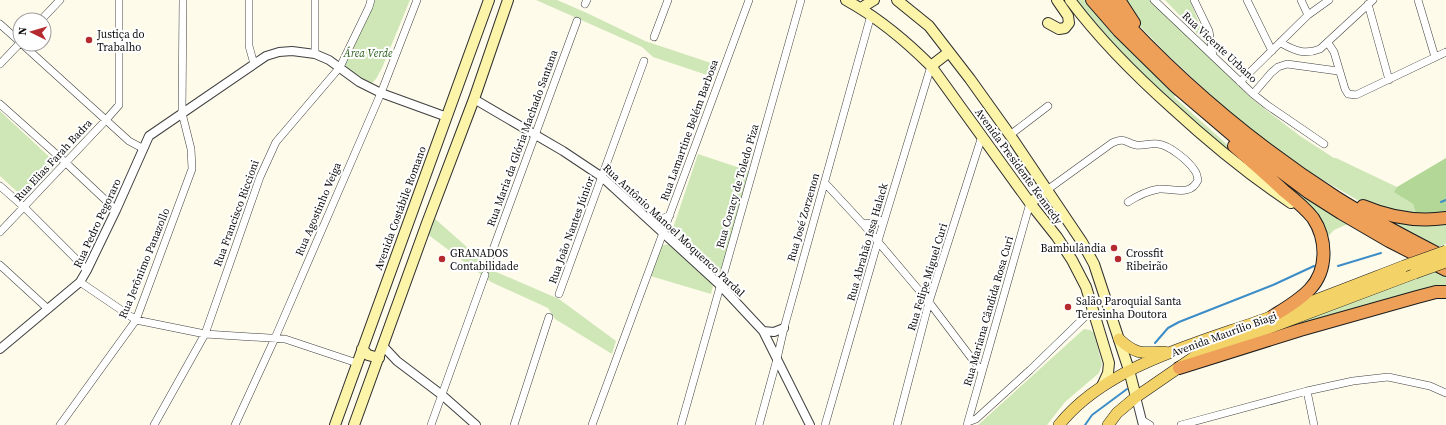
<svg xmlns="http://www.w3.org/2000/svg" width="1446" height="425" font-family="'Source Serif 4',serif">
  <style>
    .green { fill: #cfe7b7 }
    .forest { fill: #b2d797 }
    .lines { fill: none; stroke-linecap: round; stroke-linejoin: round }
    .stream { stroke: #3c8dc7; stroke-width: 2 }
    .minor-casing { stroke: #3f3f3f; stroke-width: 8 }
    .tertiary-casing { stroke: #3f3f3f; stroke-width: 10 }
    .secondary-casing { stroke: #2e2e2e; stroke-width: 12 }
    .primary-casing { stroke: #1d1d1d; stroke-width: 12 }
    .motorway-casing { stroke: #1d1d1d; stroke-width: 14 }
    .minor { stroke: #fff; stroke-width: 7 }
    .tertiary { stroke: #fff; stroke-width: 8 }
    .secondary { stroke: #fcf4a9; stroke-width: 10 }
    .primary { stroke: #f3d367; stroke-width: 11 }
    .motorway { stroke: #eea059; stroke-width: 12 }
    .primary-bridge-casing { stroke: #1d1d1d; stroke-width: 12; stroke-linecap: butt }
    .primary-bridge { stroke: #f3d367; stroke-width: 11 }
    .poi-dot { fill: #b52a2e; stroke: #fff; stroke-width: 1.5 }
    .labels { text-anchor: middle; stroke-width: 4; stroke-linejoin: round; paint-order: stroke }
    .poi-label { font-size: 11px; fill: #0c0c0c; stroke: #fff; text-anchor: start }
    .street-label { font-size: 11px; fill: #0c0c0c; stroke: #fff }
    .park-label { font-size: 11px; font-style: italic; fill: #2c601f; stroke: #fff }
  </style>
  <rect width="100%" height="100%" fill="#fefbeb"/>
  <path class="green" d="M371 0H410L382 68 376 79 372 83 367 84 348 70 345 64Z
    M536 0H557L587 13 645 41 717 65 713 77 653 57 642 47Z
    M1073 0H1085L1129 50 1176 94 1174 97 1250 165 1248 166 1206 133 1125 58Z
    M1123 0H1151L1252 99 1300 136 1334 158H1336L1397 187 1395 192 1413 204 1417 217 1366 205 1306 170 1262 139 1242 124 1168 55 1137 23Z
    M1165 0H1190L1207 44Z
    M0 111 57 164 24 198 0 176Z
    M698 154 752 172 724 277 673 228Z
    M1260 164 1308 199 1348 224 1334 230 1326 239Z
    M1376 215 1446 220V244L1437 247Z
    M433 217 494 271 559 299 616 341 612 354 555 319 548 308 491 282 426 233Z
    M670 244 711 282 713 286 711 294 647 275 658 246Z
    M1438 271 1446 276V289L1239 343Z
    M1084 329 1090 330 1094 333 1102 364 1099 373 1065 402 1047 425H978Z"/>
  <path class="forest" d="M1446 158V215L1417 217 1413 204 1394 192 1397 187Z"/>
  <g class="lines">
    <path class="stream" d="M1441 202 1446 200
      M1338 266 1381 253
      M1155 343 1168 328 1179 322 1273 285 1314 266
      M1085 425 1092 415 1127 389"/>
    <defs>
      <path id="minor" d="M249 0V46L254 64
        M1154 0 1253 94 1267 105 1324 144
        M1194 0 1209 31 1213 56
        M1247 0 1272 51
        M1301 0 1308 15
        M1418 0 1435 57
        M585 4 587 0
        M1368 4 1389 80
        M41 20 60 0
        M0 24 20 42
        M654 37 668 0
        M1281 43C1295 51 1305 55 1320 49L1373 0
        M1328 43 1334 52 1345 89 1348 94 1356 95 1446 52
        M22 44 129 141 142 148
        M315 54V0
        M0 64 20 43
        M1240 82 1308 15 1329 0
        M1253 94 1271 73 1278 67 1287 64 1338 71
        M0 104 65 162 116 210
        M1010 135 1048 106
        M825 183 863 224 929 302 982 372
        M0 186 24 207 87 270
        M1047 190 1112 143C1125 137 1124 142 1136 145 1143 146 1150 143 1158 144 1169 145 1189 161 1195 171 1197 173 1197 177 1198 180 1190 197 1174 188 1159 189 1147 191 1137 196 1128 202
        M649 220 662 219 670 215
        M863 224 878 222 884 219
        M0 232 105 121 119 105V0
        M488 263 577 21
        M0 265 48 309
        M80 282 136 320 205 334 285 339 357 363
        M559 294 644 61
        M1307 391 1314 425
        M1142 420 1150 425
        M968 422 976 419 1030 370 1093 309
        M60 425 136 320 192 169 191 149 182 113 183 0
        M154 425 205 334 260 177 276 142 340 67 369 7 371 0
        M235 425 275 338 381 93 417 0
        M431 425 485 275
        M514 425 549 317
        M592 425 749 0
        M681 425 801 0
        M759 425 777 359 784 328 871 15
        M825 425 878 241 931 66
        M897 425 929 302 982 136
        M967 425 1030 203
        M1181 425 1307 391 1353 381 1388 377 1430 386 1446 393"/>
      <path id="tertiary" d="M474 99 563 151 602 177 720 285 763 331 810 425
        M763 331 774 332 784 328
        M383 346 397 361 442 395 476 425
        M0 349 80 282 87 270 116 210 149 136 266 56 279 52 292 51 315 54 329 60 359 82 381 93 447 117
        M1136 397 1143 425"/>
      <path id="secondary" d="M846 0C877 17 906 41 931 66L1030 203 1057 237 1072 260 1086 287 1109 363 1108 373 1102 386
        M897 0 929 26 970 79 1010 135 1082 242 1094 264 1129 370 1136 397
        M1070 0C1100 40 1135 75 1172 108 1210 143 1249 175 1291 203
        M861 8 874 0
        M1048 23 1059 29 1065 28 1069 23 1068 16 1057 0
        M931 66 949 52
        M1030 203 1047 190
        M362 349 368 355 379 358
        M335 425 489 0
        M354 425 427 223 474 99 508 0"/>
      <path id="primary" d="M1119 339C1136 355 1142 353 1165 352
        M1059 425C1107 364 1203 342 1273 316 1317 300 1360 283 1404 266
        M1108 425 1117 413 1136 397 1197 355 1415 273"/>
      <path id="motorway" d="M1092 0 1119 31 1176 87 1237 139 1308 192 1341 213 1389 241 1446 270
        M1105 0C1173 76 1251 143 1337 198 1372 220 1409 239 1446 258
        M1119 0 1134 23
        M1234 146C1251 161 1268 176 1284 191 1294 199 1305 208 1313 218 1327 239 1328 270 1310 289 1300 300 1286 308 1273 316
        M1363 206C1389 217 1418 222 1446 218
        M1179 368 1300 330 1417 297 1436 292H1446"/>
    </defs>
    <use href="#minor" class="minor-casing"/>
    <use href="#tertiary" class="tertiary-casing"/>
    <use href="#secondary" class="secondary-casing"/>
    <use href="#primary" class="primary-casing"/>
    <use href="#motorway" class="motorway-casing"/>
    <use href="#minor" class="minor"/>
    <use href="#tertiary" class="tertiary"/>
    <use href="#secondary" class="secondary"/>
    <use href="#primary" class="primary"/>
    <use href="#motorway" class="motorway"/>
    <defs>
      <path id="primary-bridge" d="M1404 266 1446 251
        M1415 273 1446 262"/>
    </defs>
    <use href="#primary-bridge" class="primary-bridge-casing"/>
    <use href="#primary-bridge" class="primary-bridge"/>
  </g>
  <g class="poi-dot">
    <circle cx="89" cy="40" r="4"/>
    <circle cx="1114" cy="248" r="4"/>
    <circle cx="442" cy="259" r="4"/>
    <circle cx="1118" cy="259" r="4"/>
    <circle cx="1068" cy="307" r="4"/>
  </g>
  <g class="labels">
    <g class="poi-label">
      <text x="97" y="38">Justiça do<tspan x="97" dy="13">Trabalho</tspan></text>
      <text x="1106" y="252" text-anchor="end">Bambulândia</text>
      <text x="450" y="257">GRANADOS<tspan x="450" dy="13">Contabilidade</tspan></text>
      <text x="1126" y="257">Crossfit<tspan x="1126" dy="13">Ribeirão</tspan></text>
      <text x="1076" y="305">Salão Paroquial Santa<tspan x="1076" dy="13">Teresinha Doutora</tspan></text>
    </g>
    <g class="street-label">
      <text transform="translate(1220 47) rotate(43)" y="4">Rua Vicente Urbano</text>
      <text transform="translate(689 130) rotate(-70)" y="4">Rua Lamartine Belém Barbosa</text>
      <text transform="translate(522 138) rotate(-70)" y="4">Rua Maria da Glória Machado Santana</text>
      <text transform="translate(53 160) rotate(-47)" y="4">Rua Elias Farah Badra</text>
      <text transform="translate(1019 166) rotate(54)" y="4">Avenida Presidente Kennedy</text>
      <text transform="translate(737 186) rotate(-74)" y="4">Rua Coracy de Toledo Piza</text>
      <text transform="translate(400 208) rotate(-70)" y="4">Avenida Costábile Romano</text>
      <text transform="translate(318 209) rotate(-67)" y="4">Rua Agostinho Veiga</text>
      <text transform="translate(236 213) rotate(-70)" y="4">Rua Francisco Riccioni</text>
      <text transform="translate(803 217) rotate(-74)" y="4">Rua José Zorzenon</text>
      <text transform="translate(97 223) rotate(-65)" y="4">Rua Pedro Pegoraro</text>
      <text transform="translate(571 230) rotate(-70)" y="4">Rua João Nantes Júnior</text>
      <text transform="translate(674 230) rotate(43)" y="4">Rua Antônio Manoel Moquenco Pardal</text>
      <text transform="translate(867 242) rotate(-74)" y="4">Rua Abrahão Issa Halack</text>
      <text transform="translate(144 263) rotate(-68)" y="4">Rua Jerônimo Panazollo</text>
      <text transform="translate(927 277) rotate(-73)" y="4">Rua Felipe Miguel Curi</text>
      <text transform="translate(988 311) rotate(-74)" y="4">Rua Mariana Cândida Rosa Curi</text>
      <text transform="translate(1224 334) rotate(-20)" y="4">Avenida Maurílio Biagi</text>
    </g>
    <g class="park-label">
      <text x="368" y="57">Área Verde</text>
    </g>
  </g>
  <g transform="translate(32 32) rotate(275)"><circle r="19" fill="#ffffff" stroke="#9e9e9e"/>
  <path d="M0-3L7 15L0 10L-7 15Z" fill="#b52a2e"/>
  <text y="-6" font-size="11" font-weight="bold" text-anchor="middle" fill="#0c0c0c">N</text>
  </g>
</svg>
